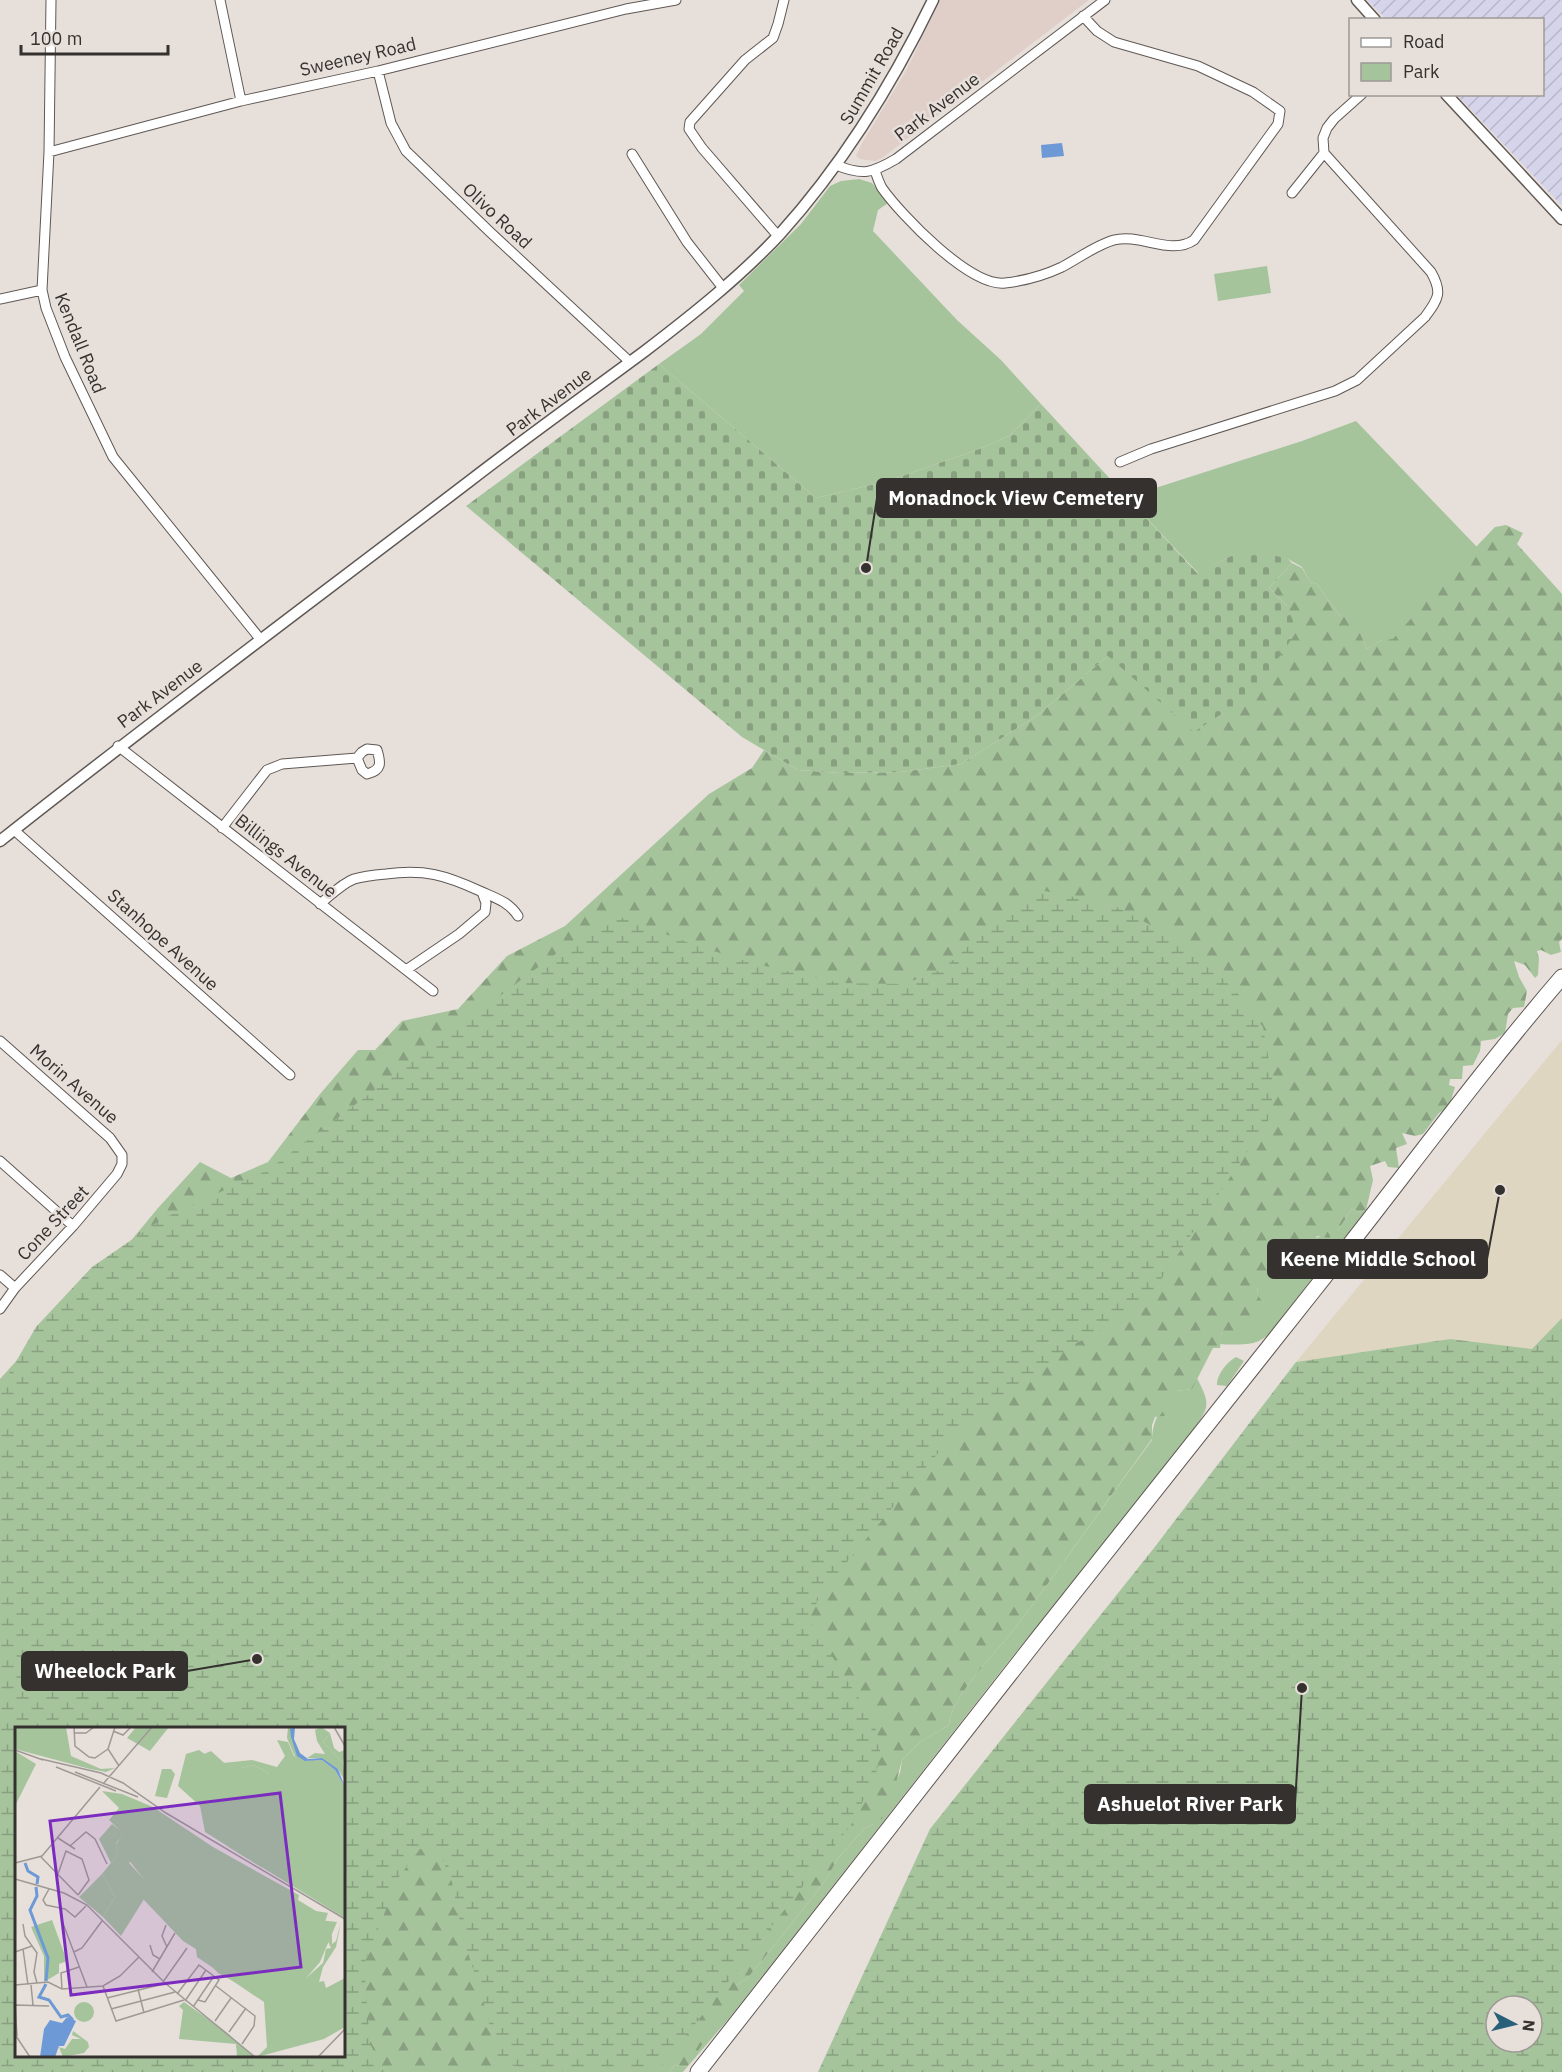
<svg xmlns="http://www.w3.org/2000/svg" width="1562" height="2072" font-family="'IBM Plex Sans',sans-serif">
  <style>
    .built { fill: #dfcfc8 }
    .industrial { fill: url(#industrial-furrows) }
    .education { fill: #dfd6c1 }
    .green { fill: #a6c49c }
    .forest { fill: url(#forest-firs) }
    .wetland { fill: url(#wetland-marsh); fill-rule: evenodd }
    .cemetery { fill: url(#cemetery-stones) }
    .water { fill: #6d9ad6 }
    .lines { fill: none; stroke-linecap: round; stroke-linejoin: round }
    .minor-casing { stroke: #5f5854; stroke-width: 11 }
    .tertiary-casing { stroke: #5f5854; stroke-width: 13 }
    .trunk-casing { stroke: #5f5854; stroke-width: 17 }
    .minor { stroke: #fff; stroke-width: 9 }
    .tertiary { stroke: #fff; stroke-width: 10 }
    .trunk { stroke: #fff; stroke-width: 15 }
    .labels { text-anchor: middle; stroke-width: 5; stroke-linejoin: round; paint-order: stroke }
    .street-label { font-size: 18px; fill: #34312f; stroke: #e7dfda }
    .inset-river { fill: none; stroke: #6d9ad6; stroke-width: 3 }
    .inset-road { fill: none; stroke: #9f9996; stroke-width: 1.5 }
    .view { fill: #7b2cbf; fill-opacity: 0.15; stroke: #7b2cbf; stroke-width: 3 }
    .inset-edge { fill: none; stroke: #34312f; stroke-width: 3 }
    .leader { fill: none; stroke: #34312f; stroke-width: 2 }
    .callout-dot { fill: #34312f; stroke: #e7dfda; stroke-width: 2 }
    .callout { fill: #34312f; stroke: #34312f; stroke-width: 2 }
    .callout-label { font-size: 20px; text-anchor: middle; font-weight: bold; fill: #fff }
  </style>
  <defs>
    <pattern id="industrial-furrows" width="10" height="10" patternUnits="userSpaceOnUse" patternTransform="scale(1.5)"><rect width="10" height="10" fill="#d6d4ea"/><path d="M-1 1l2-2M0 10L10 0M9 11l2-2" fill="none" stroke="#b8b6c9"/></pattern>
    <pattern id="forest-firs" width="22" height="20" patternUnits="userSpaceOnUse" patternTransform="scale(1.5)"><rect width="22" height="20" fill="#a6c49c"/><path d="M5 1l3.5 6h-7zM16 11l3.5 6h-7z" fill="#88a080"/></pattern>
    <pattern id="wetland-marsh" width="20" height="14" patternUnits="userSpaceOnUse" patternTransform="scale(1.5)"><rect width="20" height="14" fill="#a6c49c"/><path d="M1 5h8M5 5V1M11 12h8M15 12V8" fill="none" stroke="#88a080"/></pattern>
    <pattern id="cemetery-stones" width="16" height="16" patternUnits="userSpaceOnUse" patternTransform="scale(1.5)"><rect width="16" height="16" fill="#a6c49c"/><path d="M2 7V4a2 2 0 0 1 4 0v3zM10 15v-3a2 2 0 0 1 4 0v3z" fill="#88a080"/></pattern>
  </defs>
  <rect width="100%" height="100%" fill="#e7dfda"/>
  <path class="built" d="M940 0H1089L882 158 875 161 860 159 856 156 861 145 907 69Z"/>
  <path class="industrial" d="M1367 0H1562V206L1457 95 1542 94V20L1386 19Z"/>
  <path class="education" d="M1562 1040V1372L1450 1339 1296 1362Z"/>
  <path class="green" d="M859 179 872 183 888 203 878 210 873 231 957 320 1001 360 1041 404 1009 436 979 449 888 481 816 498 659 364 701 334 744 291 739 285 801 224 830 186 841 181Z
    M1267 266 1271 293 1218 301 1214 274Z
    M1356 421 1477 547 1393 640H1382L1367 649 1360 633 1340 616 1317 584 1310 582 1302 567 1288 559 1233 555 1198 573 1124 494 1140 489 1143 492 1302 441Z
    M1352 1209 1359 1212 1366 1210 1269 1334C1266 1336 1261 1341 1256 1342 1249 1345 1228 1345 1220 1344L1222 1332 1257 1294 1258 1286H1273L1282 1265 1294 1261 1302 1243 1338 1230Z
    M1236 1357 1244 1361 1227 1386 1217 1385C1217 1374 1227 1362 1236 1357Z
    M1197 1378C1210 1404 1210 1406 1194 1429L1005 1666 731 2016 683 2072H669L675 2065 687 2067 736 1985 747 1979 789 1927 825 1881 839 1857 865 1828 874 1824 900 1773 902 1760 920 1742 949 1725C951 1696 997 1652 1015 1628 1062 1566 1106 1502 1152 1440 1153 1416 1162 1409 1176 1391L1191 1389Z"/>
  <path class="forest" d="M1506 525 1523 533 1517 544 1562 594V939L1559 942 1561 952 1551 955 1541 950 1537 951 1539 958 1538 975 1535 978 1525 965 1514 961 1519 977 1527 991 1524 1007 1513 1008 1508 1014 1505 1033 1495 1039 1481 1041 1480 1051 1473 1065 1463 1066 1462 1079H1450L1449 1085 1455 1087 1449 1107 1439 1113 1423 1134 1415 1136 1402 1133 1407 1144 1396 1148 1399 1168 1388 1167 1385 1161 1370 1166 1373 1180 1366 1210 1359 1212 1352 1209 1338 1230 1329 1238 1317 1236 1313 1243H1302L1294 1261 1282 1266 1273 1286H1258L1257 1294 1263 1303 1232 1332H1222L1220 1348H1213L1192 1389 1176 1391 1170 1415 1155 1417 1152 1425V1439C1106 1502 1062 1566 1015 1628 997 1652 951 1696 949 1725L920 1742 902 1760 888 1814 874 1824 865 1828 839 1857 825 1881 789 1927 747 1979 736 1985 739 1990 687 2067 675 2065 669 2072H102L344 2056V1728H16L0 1974V1379L37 1338 110 1266 158 1208 200 1162 231 1178 268 1162 320 1094 358 1050H375L402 1021 458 1009 507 956 565 926 709 794 752 768 764 750 798 770 841 773 900 772 961 764 1035 717 1108 656 1287 606 1269 588 1292 563 1302 568 1310 582 1317 584 1340 616 1349 617 1360 633 1367 649 1382 640 1393 639 1450 574 1495 527Z"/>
  <path class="wetland" d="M1045 891 1113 905 1184 943 1235 990 1263 1027 1274 1089 1268 1121 1141 1309 1071 1346 950 1439 821 1593 809 1620 872 1719 881 1744 877 1770 854 1821 663 2065 636 2069 535 2071 511 2065 498 2057 482 1996 463 1938 452 1882 442 1859 428 1849H420L399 1877 364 1964 370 2044 385 2072H0V1389L36 1327 92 1267 162 1219 268 1170 610 913 697 946 756 964 840 983 904 984 943 969 1018 901ZM16 1728H344V2056H16Z
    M1562 1318V2072H818L930 1829 1154 1548 1296 1362 1450 1339 1532 1349ZM1496 2006H1532V2042H1496Z"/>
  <path class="cemetery" d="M659 364 816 498 888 481 979 449 1009 436 1041 404 1197 573 1233 555 1254 550 1288 559 1292 563 1269 588 1287 606 1297 631 1255 692 1194 732 1108 656 1035 717 961 764 900 772 841 773 798 770 742 737 466 506Z"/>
  <path class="water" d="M1062 143 1064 156 1042 158 1041 145Z"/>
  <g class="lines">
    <defs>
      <path id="minor" d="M51 0 49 152 42 290 46 308 65 357 113 457 261 640
        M220 0 241 101
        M378 71 391 123 406 151 490 232 630 362
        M49 152 241 101 378 71 626 9 676 0
        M632 154 687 242 723 288
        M836 165C863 176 872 173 896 159L1105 0
        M875 171C877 176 879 183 882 188 901 215 970 287 1005 283 1023 281 1045 275 1062 267 1079 258 1096 245 1114 240 1140 233 1171 256 1194 240L1278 124 1280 111 1253 92 1198 66 1114 42 1097 31 1083 16
        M1292 193 1324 153 1323 138 1327 128 1334 119 1362 94
        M778 236 702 148 689 129 690 122 745 60 773 38 778 24 784 0
        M0 299 42 290
        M1120 462 1151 449 1335 391 1357 380 1425 317C1438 299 1443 293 1431 272L1324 153
        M118 746 433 991
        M367 749 377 750C381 763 382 770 367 774L362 770 357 758 362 752Z
        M222 828 267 770 282 764 357 758
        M14 830 290 1075
        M320 904C331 895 341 884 354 879 364 876 375 875 386 874 425 869 445 875 480 891 495 898 508 901 518 916
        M406 970 459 934 485 912 486 903 482 892
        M0 1041 110 1138 122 1155V1164L117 1174 73 1226 15 1288 0 1309
        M0 1161 73 1226
        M0 1275 15 1288"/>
      <path id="tertiary" d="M1357 0 1375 20
        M1446 94 1562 219
        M0 841C155 718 314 600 471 480 528 436 587 394 645 351 692 315 740 277 780 234 843 164 892 85 933 0"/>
      <path id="trunk" d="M698 2072C902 1811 1107 1549 1314 1290 1397 1186 1475 1078 1562 977"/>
    </defs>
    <use href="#minor" class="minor-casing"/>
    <use href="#tertiary" class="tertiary-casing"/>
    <use href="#trunk" class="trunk-casing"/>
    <use href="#minor" class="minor"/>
    <use href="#tertiary" class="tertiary"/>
    <use href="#trunk" class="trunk"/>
  </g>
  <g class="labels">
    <g class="street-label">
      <text transform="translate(358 57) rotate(-13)" y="6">Sweeney Road</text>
      <text transform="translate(872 76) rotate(-60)" y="6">Summit Road</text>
      <text transform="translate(937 107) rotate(-37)" y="6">Park Avenue</text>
      <text transform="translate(497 216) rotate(43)" y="6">Olivo Road</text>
      <text transform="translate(80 343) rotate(68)" y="6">Kendall Road</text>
      <text transform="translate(549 402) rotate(-37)" y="6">Park Avenue</text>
      <text transform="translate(160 694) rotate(-37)" y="6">Park Avenue</text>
      <text transform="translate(286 856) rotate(38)" y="6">Billings Avenue</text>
      <text transform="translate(163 940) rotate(42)" y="6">Stanhope Avenue</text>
      <text transform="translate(74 1084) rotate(41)" y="6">Morin Avenue</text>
      <text transform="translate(53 1223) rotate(-47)" y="6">Cone Street</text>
    </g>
  </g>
  <g transform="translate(15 1727)">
    <rect width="330" height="330" fill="#e7dfda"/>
    <path d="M273 0H276L282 27 293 34 299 33 330 60V191L212 119 189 27 196 24 217 43 239 38 253 46 255 53 282 34 272 11ZM315 6 319 21 324 25 330 23 328 36 308 15ZM147 42H156L160 47 152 71 140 69ZM97 97 110 107 101 116 103 127 96 136 84 112ZM87 147 100 170 88 190 64 170ZM37 193 52 234 44 237V246L29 255V229L16 200ZM169 275 210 304 239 330H222L221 317 164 312 168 283 164 279ZM59 285a10 10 0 1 1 20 0a10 10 0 1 1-20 0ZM58 304 73 315 74 320 69 326 48 330 44 320 50 322 57 312H66L57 308Z" fill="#a6c49c"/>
    <path d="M0 0H51L56 29 86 42 100 41 91 45 75 42 0 22ZM121 0H154L135 24 112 11ZM306 0 315 6 308 15 328 36 330 54 323 42 306 31H292L300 26 310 27 302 14 300 3ZM262 13 273 15 279 29 294 45 255 52 253 46 239 38 217 43 208 36 237 33 262 40 270 29ZM0 24 21 37 0 79ZM87 64 107 67 138 80 198 120 284 168 283 173 301 184 313 186 290 252 308 236 311 222 316 221 313 214 317 207V217L321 214 326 195 321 220 308 240 304 255 309 254 311 261 330 251V300L309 312 242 330 252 320 249 275 182 230 181 222 168 214 129 173 128 151 101 117 109 107 94 93 104 81Z" fill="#a6c49c"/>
    <path d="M184 23 210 41H243L259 51 282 29 290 34 307 33 320 43 330 60V110L322 117 324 113 319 115 309 109 321 118 299 134 304 148 294 155 246 140 190 105 185 79 163 59 171 27ZM163 112 186 123 203 143 222 155 241 146 276 166 278 185 257 193 259 198 269 201 296 192 322 195 305 235 280 264 258 275 203 246 149 188 153 154 141 140V132L153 114Z" fill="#a6c49c"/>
    <path d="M109 115 121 125 114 136 128 151 131 169 106 209 88 190 100 170 87 147 103 127 101 117Z" fill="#a6c49c"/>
    <path d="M280 0 279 12 285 26 293 32 307 31 323 42 330 60 320 43 307 33 290 34 282 29 276 10 275 2ZM52 290 61 294 49 319H44L40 330H25L29 302 35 293 47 296Z" fill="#6d9ad6"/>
    <path class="inset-river" d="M10 136 13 144 23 150 22 157M21 160 22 169 15 183 33 231 31 254M31 257 24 270 34 273 46 290 53 288 58 293"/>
    <path class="inset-road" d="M59 0 60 19 74 30 80 31 93 22M100 0 93 22 104 39M319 0 330 19M98 4 108 8 116 0M59 6H71L79 0M0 23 28 33M26 32 86 46 108 56 151 86 330 192M41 40 101 64M60 45 123 70M88 57 137 0M43 111 60 122M55 119 71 105 80 112 92 137M26 130 63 168M0 136 27 129 85 60M43 147 51 124 67 132 74 153 63 168M0 152 49 166 72 178 150 256 240 330M34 162 28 173 31 178 50 182 60 190 71 179M46 191 72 260M8 197 10 209 22 226 19 245 22 256M151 198 147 209 152 220M135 218 138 228 145 232M8 222 13 258M0 225 17 219M59 225 67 221 87 194M137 245 160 206M148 255 172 221M0 258 33 255 47 262 88 259 105 249 124 230M16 258 18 278M88 259 101 294 169 273M201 259 240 289 239 299 227 317M47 262 46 246 64 240M123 262 129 286M162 267 184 238 204 253 190 275 183 273M92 271 148 257M170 274 191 243M0 278 34 279M0 278 2 309M178 280 199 249M96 282 160 265M200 294 216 271M214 305 231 281M1 309 15 330M303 330 330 302"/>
    <path class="view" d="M265 66 286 240 56 268 35 94Z"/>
    <rect width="330" height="330" class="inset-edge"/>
  </g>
  <path class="leader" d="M866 568L877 498M1500 1190L1487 1259M257 1659L187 1671M1302 1688L1295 1804"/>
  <g class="callout-dot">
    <circle cx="866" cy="568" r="6"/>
    <circle cx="1500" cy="1190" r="6"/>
    <circle cx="257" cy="1659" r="6"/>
    <circle cx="1302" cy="1688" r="6"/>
  </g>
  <g class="callout">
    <rect x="877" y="479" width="279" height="38" rx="6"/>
    <rect x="1268" y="1240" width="219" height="38" rx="6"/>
    <rect x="22" y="1652" width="165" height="38" rx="6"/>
    <rect x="1085" y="1785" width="210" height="38" rx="6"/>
  </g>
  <g class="callout-label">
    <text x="1016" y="505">Monadnock View Cemetery</text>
    <text x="1378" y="1266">Keene Middle School</text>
    <text x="105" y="1678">Wheelock Park</text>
    <text x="1190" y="1811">Ashuelot River Park</text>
  </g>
  <rect x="1349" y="18" width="195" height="78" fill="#e7dfda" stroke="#9f9996" stroke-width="1.5"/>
  <rect x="1361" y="38" width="30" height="9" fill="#ffffff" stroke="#9f9996" stroke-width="1.5"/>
  <text x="1403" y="48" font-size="18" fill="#34312f">Road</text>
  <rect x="1361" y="63" width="30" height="18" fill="#a6c49c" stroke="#9f9996" stroke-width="1.5"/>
  <text x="1403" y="78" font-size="18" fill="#34312f">Park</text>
  <g transform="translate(1514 2024) rotate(97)"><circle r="28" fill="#e7dfda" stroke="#9f9996" stroke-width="1.5"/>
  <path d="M0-4.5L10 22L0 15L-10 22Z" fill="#28607a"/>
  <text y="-9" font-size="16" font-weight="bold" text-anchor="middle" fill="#34312f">N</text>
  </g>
  <path d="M21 45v9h147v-9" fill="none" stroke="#34312f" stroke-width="3"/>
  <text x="30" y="45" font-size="18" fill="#34312f" stroke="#e7dfda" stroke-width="4.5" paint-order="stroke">100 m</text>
</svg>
